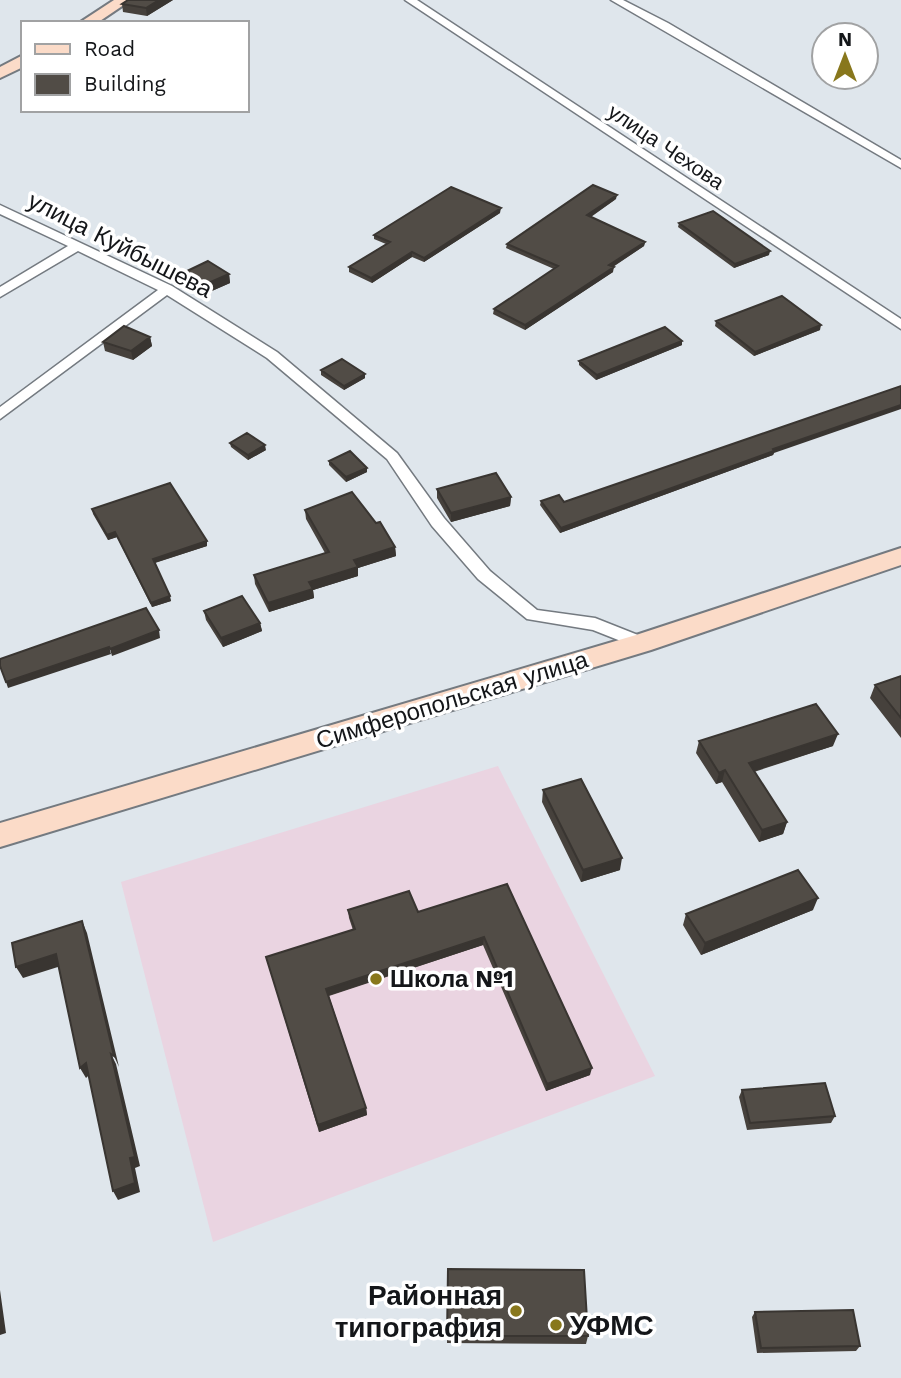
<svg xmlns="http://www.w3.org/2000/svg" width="901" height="1378" font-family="'Work Sans',sans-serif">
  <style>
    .education { fill: #ead4e1 }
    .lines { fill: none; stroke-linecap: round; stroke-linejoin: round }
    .minor-casing { stroke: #747a80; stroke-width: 3 }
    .secondary-casing { stroke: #747a80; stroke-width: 4 }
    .minor { fill: #fff; fill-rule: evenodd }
    .secondary { fill: #fbdbc8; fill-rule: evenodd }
    .wall { fill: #46413c }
    .shaded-wall { fill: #393531 }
    .building { fill: #514c46; stroke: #393531; stroke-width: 2 }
    .poi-dot { fill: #88771c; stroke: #fff; stroke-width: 2.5 }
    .labels { text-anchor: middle; stroke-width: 7; stroke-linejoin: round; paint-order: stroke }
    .far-street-label { font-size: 21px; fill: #141619; stroke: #fff }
    .street-label { font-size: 24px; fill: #141619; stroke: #fff }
    .poi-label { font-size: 24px; font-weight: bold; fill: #141619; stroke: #fff; text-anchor: start }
    .near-poi-label { font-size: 28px; font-weight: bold; fill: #141619; stroke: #fff; text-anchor: end }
  </style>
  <rect width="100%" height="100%" fill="#dfe6ec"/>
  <path class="education" d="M498 766 655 1076 213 1242 121 882Z"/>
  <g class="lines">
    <defs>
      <path id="minor" d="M405 0H417L901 319V329Z
        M611 0H623L668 23 901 160V168Z
        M0 205 172 286 277 352 397 453 444 518 490 571 537 610 595 618 648 639 650 643 648 647H636L593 630 527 619 478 579 432 526 387 459 267 358 167 295 0 419V407L158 290 78 251 0 297V287L68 246 0 214Z"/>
      <path id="secondary" d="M114 0H131L97 23H79Z
        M23 55V67L0 78V67Z
        M901 548V565L651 650 0 847V823L636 635Z"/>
    </defs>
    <use href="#minor" class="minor-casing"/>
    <use href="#secondary" class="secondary-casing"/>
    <use href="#minor" class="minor"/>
    <use href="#secondary" class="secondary"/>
  </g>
  <path class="wall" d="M173 0 147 16 123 12 122 4Z
    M616 199 591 217 645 242 644 246 613 267V272L525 330 493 314 494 309 554 269 506 248 507 244Z
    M500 213 424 262 412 257 372 283 349 272V267L386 244 374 239V235Z
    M679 223 769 255 734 268 678 227Z
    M185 272 229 274 230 283 205 294 187 281Z
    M716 321 820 330 754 356 715 326Z
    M150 337 152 346 133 360 105 351 103 342Z
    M682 341V345L596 380 579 365V361Z
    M321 370 365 374V378L344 390 321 375Z
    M230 443 266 450 248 460 231 447Z
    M774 453 773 455 560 533 540 505 541 501 564 502Z
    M329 461 367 472 346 482 329 465Z
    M437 489 511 497 510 506 451 522 437 498Z
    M92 509 207 546 155 563 171 601 152 607 117 537 108 540 93 514Z
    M305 510 376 523 395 547 396 556 358 568V576L313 590 314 598 269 612 255 584 254 575 325 553 306 519Z
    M204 611 260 623 262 631 223 647 206 620Z
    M901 676V738L870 698 875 685Z
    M699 741 833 746 754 772 787 822 783 834 759 842 722 782 716 784 696 753Z
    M543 790 620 870 581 882 542 802Z
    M507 884 590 1075 546 1091 483 945 329 996 366 1108 367 1115 319 1132 266 957 353 930 349 918 348 910 418 912Z
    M813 910 701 955 683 925 686 914Z
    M742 1090 835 1116 831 1123 747 1130 739 1097Z
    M448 1269 588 1336 586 1344 447 1343Z
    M755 1312 860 1346 856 1351 757 1353 752 1317Z"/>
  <path class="shaded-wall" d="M159 0H173L147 16 146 8Z
    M617 195 616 199 587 219V215Z
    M501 208 500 213 424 262V258Z
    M645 242 644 246 609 269V265Z
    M770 251 769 255 734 268 735 264Z
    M412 252V257L372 283 371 278Z
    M614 267 613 272 525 330V325Z
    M229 274 230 283 205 294 204 285Z
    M821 325 820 330 754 356 755 352Z
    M150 337 152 346 133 360 131 351Z
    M682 341V345L596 380 597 375Z
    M365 374V378L344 390V386Z
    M901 405V409L774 453 773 455 560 533 561 528 773 449Z
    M265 445 266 450 248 460V455Z
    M367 468V472L346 482V477Z
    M511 497 510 506 451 522V513Z
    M115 532 117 537 108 540 107 535Z
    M207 541V546L154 563 153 559Z
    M395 547 396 556 358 568V576L313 590 314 598 269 612 268 603 354 560Z
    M170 596 171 601 152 607 151 603Z
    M260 623 262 631 223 647 221 638Z
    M159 630 160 638 112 656 110 649Z
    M109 647 111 654 8 688 6 682Z
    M838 734 833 746 745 774 749 763Z
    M725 770 722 782 716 784 719 773Z
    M787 822 783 834 759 842 762 830Z
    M622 858 620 870 581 882 583 870Z
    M818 898 813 910 701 955 705 943Z
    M82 921 87 933 119 1067 114 1056Z
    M484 937 483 945 327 996 326 989Z
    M56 954 61 966 23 978 16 967Z
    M111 1054 116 1064 140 1166 135 1168 140 1192 118 1200 113 1191 130 1158Z
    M86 1063 91 1073 86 1078 80 1068Z
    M592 1068 590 1075 546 1091 547 1084Z
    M366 1108 367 1115 319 1132 318 1125Z
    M0 1290 6 1333 0 1335Z"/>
  <path class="building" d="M128 0H159L146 8 122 4Z
    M593 185 617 195 587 215 645 242 609 265 614 267 525 325 494 309 558 266 507 244Z
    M451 187 501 208 424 258 412 252 371 278 349 267 390 242 374 235Z
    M713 211 770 251 735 264 679 223Z
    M208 261 229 274 204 285 185 272Z
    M782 296 821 325 755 352 716 321Z
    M124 326 150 337 131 351 103 342Z
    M665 327 682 341 597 375 579 361Z
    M342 359 365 374 344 386 321 370Z
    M901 386V405L773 449 774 451 561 528 541 501 559 495 564 502Z
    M247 433 265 445 248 455 230 443Z
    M350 451 367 468 346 477 329 461Z
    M496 473 511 497 451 513 437 489Z
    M170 483 207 541 153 559 170 596 151 603 115 532 107 535 92 509Z
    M352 492 376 523 380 522 395 547 354 560 358 567 309 582 313 589 268 603 254 575 329 552 305 510Z
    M242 596 260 623 221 638 204 611Z
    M146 608 159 630 110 649 109 647 6 682 0 666V659Z
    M901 676V718L875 685Z
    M816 704 838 734 749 763 787 822 762 830 725 770 719 773 699 741Z
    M581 779 622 858 583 870 543 790Z
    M798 870 818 898 705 943 686 914Z
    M507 884 592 1068 547 1084 484 937 326 989 366 1108 318 1125 266 957 355 929 348 910 409 891 418 912Z
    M82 921 114 1056 111 1054 135 1157 130 1158 135 1183 113 1191 86 1063 80 1068 56 954 16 967 12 943Z
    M825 1083 835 1116 750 1123 742 1090Z
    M448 1269 584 1270 588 1336H447Z
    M853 1310 860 1346 761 1348 755 1312Z"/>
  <g class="poi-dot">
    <circle cx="376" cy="979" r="7"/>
    <circle cx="516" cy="1311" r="7"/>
    <circle cx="556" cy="1325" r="7"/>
  </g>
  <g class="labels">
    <g class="far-street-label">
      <text transform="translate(666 147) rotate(34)" y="7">улица Чехова</text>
    </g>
    <g class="street-label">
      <text transform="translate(120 245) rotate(27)" y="8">улица Куйбышева</text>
      <text transform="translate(452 700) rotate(-17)" y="8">Симферопольская улица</text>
    </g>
    <g class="poi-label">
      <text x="390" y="987">Школа №1</text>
    </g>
    <g class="near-poi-label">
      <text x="502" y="1305">Районная<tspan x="502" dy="32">типография</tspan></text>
      <text x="570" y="1335" text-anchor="start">УФМС</text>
    </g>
  </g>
  <rect x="21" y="21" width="228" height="91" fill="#ffffff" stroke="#a1a2a3" stroke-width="2"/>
  <rect x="35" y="44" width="35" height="10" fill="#fbdbc8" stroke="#a1a2a3" stroke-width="2"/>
  <text x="84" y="56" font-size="21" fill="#141619">Road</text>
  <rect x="35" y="74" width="35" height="21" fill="#514c46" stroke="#a1a2a3" stroke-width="2"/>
  <text x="84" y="91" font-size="21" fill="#141619">Building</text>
  <g transform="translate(845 56)"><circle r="33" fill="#ffffff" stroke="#a1a2a3" stroke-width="2"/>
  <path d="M0-5L12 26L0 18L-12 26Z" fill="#88771c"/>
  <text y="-10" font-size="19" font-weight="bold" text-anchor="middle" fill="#141619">N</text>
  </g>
</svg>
